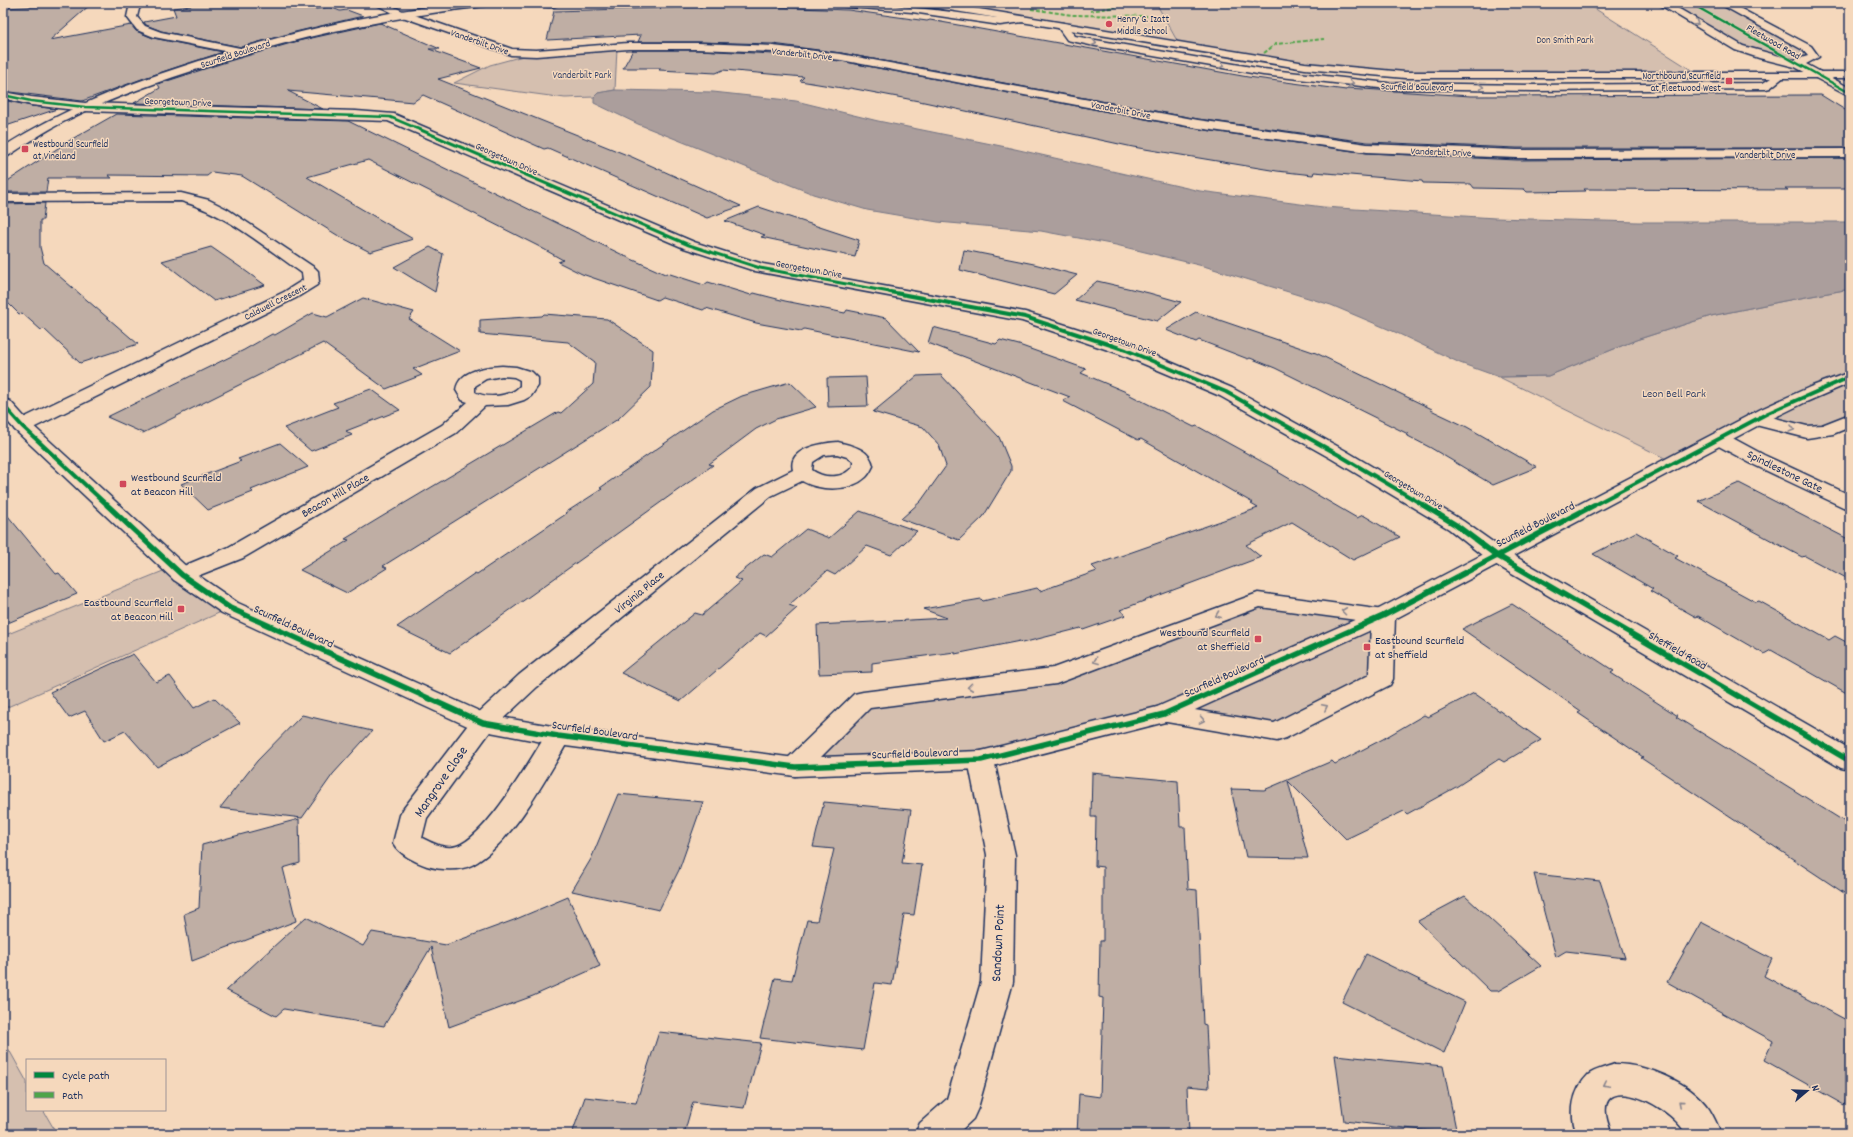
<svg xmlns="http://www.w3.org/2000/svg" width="1853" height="1137" font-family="Dekko,sans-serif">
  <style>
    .built { fill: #e5cbb5 }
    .green { fill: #d5bfaf; stroke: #787786 }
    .water { fill: #ab9e9c; stroke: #717283 }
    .building { fill: #bfaea4; stroke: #1b2f5e }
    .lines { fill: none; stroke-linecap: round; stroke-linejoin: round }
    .minor-casing { stroke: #1b2f5e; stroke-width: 3 }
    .tertiary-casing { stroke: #1b2f5e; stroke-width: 3 }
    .minor { fill: #f5d8bc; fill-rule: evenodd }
    .tertiary { fill: #f5d8bc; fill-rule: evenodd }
    .quiet { stroke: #4fa44a; stroke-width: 2; stroke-dasharray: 4 2; stroke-linecap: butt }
    .cycleway-far3-casing { stroke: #f5d8bc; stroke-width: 3.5 }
    .cycleway-far2-casing { stroke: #f5d8bc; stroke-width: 4.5 }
    .cycleway-far1-casing { stroke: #f5d8bc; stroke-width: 6 }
    .cycleway-casing { stroke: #f5d8bc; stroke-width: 8 }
    .cycleway-far3 { stroke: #00873e; stroke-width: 2.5 }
    .cycleway-far2 { stroke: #00873e; stroke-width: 3 }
    .cycleway-far1 { stroke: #00873e; stroke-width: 4 }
    .cycleway { stroke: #00873e; stroke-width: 5.5 }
    .oneway { stroke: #88848d }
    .poi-dot { fill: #d1495b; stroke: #f5d8bc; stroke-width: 1.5 }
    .labels { text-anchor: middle; stroke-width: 3; stroke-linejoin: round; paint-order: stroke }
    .far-poi-label { font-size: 10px; fill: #1b2f5e; stroke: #f5d8bc; text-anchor: start }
    .far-park-label { font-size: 10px; fill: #37456a; stroke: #f5d8bc }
    .far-street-label { font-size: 10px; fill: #1b2f5e; stroke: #f5d8bc }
    .park-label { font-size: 12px; fill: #37456a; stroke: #f5d8bc }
    .street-label { font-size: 12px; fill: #1b2f5e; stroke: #f5d8bc }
    .poi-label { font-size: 12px; fill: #1b2f5e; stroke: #f5d8bc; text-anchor: start }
    .near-street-label { font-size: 14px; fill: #1b2f5e; stroke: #f5d8bc }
  </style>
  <rect width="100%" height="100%" fill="#f5d8bc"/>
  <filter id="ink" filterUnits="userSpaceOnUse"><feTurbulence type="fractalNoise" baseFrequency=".025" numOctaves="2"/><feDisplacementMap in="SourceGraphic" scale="8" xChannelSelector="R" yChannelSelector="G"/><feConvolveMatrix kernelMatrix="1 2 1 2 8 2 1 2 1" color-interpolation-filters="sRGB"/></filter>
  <g filter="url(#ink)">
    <path class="built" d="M925 3H1156L1180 46Z"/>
    <path class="green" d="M1156 3H1586L1701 76 1405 75 1305 66 1180 46Z
      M1662 3H1723L1807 48 1814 57 1797 64 1739 48Z
      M617 48 615 90 598 93 594 97 565 98 454 83 490 65 523 56Z
      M1850 289V420L1826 430 1755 419 1681 466 1499 377 1548 376 1636 340 1711 316 1784 301Z
      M173 567 230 608 3 709V636Z
      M1258 600 1383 616 1381 679 1277 732 1164 714 981 760 795 767 863 700 1056 676Z
      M3 1039 27 1082V1110H43L57 1134H3Z"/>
    <path class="water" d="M615 90 713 92 796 101 878 121 1006 147 1200 191 1323 207 1495 218 1638 222H1850V289L1784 301 1711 316 1636 340 1548 376 1499 377 1460 363 1395 332 1331 305 1207 267 1116 245 1041 231 938 222 867 210 813 194 638 124 594 103V97L598 93Z"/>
    <path class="building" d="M190 3H305L316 9 330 7 340 11 347 10 363 16 295 32 241 47 161 31 146 25 144 22 176 16 173 8 191 6Z
      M91 4 50 40 131 25 136 31 153 38 223 52 147 77 82 101 3 91V8Z
      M694 7H773L848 10 927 21 930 20 1248 77 1346 90 1347 88 1471 96 1821 95 1850 113V148H1517L1367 142 1198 119 841 53 773 44 698 42H638L641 35 547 40 554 11Z
      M380 23 440 49H429L481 68 438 79 632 157 741 206 707 218 548 148 544 149 423 95 413 102 288 91 323 109 134 103 160 88 158 84 226 62 298 41Z
      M633 50H698L773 54 841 61 1198 129 1367 153 1517 160 1850 158V188H1785L1788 190 1584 189 1586 191 1527 192 1524 189 1474 188 1471 184 1423 183 1422 181 1314 172 1313 175 1277 171 1133 147 924 102 850 88 848 89 800 81 804 77 723 70 716 73 659 70 661 68H623Z
      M3 100 31 106 57 109 3 127Z
      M116 114 348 121 629 258 665 274 667 273 704 285 708 282 751 295 754 293 785 301 845 313 847 310 886 318 919 352 804 329 801 331 756 323 706 308 703 310 662 297 657 300 582 274 558 262 563 260 538 246 368 160 307 177 413 239 370 252 337 235 242 176 212 172 207 176 108 175 112 178H48L46 192H3V184L72 139Z
      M45 203 43 220H40V247L44 263 138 344 80 363 44 329 41 330 22 313 19 314 3 298V204Z
      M759 207 859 240 855 257 761 237 765 235 725 221Z
      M211 247 240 267 265 285 214 301 162 261Z
      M430 247 443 254 435 292 394 267Z
      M964 250 1034 264 1077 275 1054 294 960 270Z
      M1097 281 1149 293 1181 302 1157 321 1075 300Z
      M363 298 414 312 409 319 460 351 413 369 422 375 386 389 323 343 143 433 107 417 244 350 272 334 275 335 313 313 327 317Z
      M1196 312 1316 353 1432 409 1431 410 1467 427 1537 467 1493 485 1431 448 1406 435 1408 434 1275 368 1250 358 1248 359 1199 340 1196 342 1166 330Z
      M544 314 607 319 653 350 651 387 618 419 383 566 387 568 347 593 300 570 349 540 345 539 383 516 558 412 561 413 593 384 595 362 568 342 480 334V320L542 316Z
      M933 327 996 344 1000 340 1019 345 1086 369 1081 373 1131 394 1130 395 1194 427 1197 426 1279 471 1278 472 1357 518 1363 515 1400 537 1353 560 1292 522 1246 545 1261 557 1120 610 1126 615 1083 630 1081 628 1022 643 1020 641 955 654V652L872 663V672L819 674 817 625 947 618 923 609 981 599 983 601 1037 588 1040 591 1097 571 1092 566 1258 508 1251 504 1253 503 1141 439 1138 440 1063 401 1070 397 928 343Z
      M941 375 999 437 1011 466V471L983 517 959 540 901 519 921 501 946 466 939 445 923 427 873 412 917 376Z
      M866 377 868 406 828 407 827 378Z
      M790 382 816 407 776 419 756 429 709 464 713 465 450 653 397 627 475 573 477 574 566 514 565 513 602 489 600 488 713 410 742 396Z
      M371 389 400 410 346 431 352 435 311 451 284 428 338 407 333 403Z
      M280 443 308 467 251 490 253 492 208 510 181 484 241 461 238 459Z
      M1739 483 1850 540V580L1805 556 1802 557 1698 501Z
      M3 510 56 574 59 573 77 594 3 625Z
      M860 511 917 531 891 555 867 546 835 575 827 571 789 605 797 608 766 636 760 633 681 701 621 673 695 613 702 615 742 581 734 578 764 554 772 557 806 529 829 538Z
      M1636 532 1678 556 1675 558 1756 602 1759 601 1829 640 1835 636 1850 644V695L1771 650 1764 654 1698 616 1696 617 1650 591 1653 589 1593 554Z
      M1512 604 1614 671 1611 673 1678 716 1676 717 1850 825V897L1641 758 1643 757 1578 713 1581 711 1462 629Z
      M133 654 156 682 170 676 194 708 214 698 240 723 157 767 125 731 104 741 85 711 69 718 50 692Z
      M1474 693 1541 740 1504 762 1499 759 1456 787 1407 814 1404 811 1346 839 1288 781 1308 858 1246 857 1231 789 1264 790 1332 761 1335 764 1383 739 1424 715 1428 717Z
      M302 715 372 731 333 774 302 818 220 808 257 761Z
      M1092 773 1178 781 1180 827H1185L1188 889 1197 890 1203 1024 1206 1025 1209 1088 1187 1086 1189 1134H1077L1079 1094 1100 1097 1103 998 1099 997 1100 941H1103V867L1095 866 1096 817H1091Z
      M618 794 703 802 679 870 659 910 572 891 591 859Z
      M824 802 911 810 902 863 922 865 914 915 904 914 892 985 875 983 863 1050 760 1038 775 978 792 980 807 920 817 921 834 849 813 847Z
      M299 819 300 863 283 868 296 921 192 961 184 914 199 908 202 845Z
      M1534 874 1600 881 1625 958 1566 951 1556 957Z
      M1465 896 1541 966 1498 991H1490L1418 921Z
      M568 897 600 966 533 996 449 1027 431 947 384 1026 284 1009 276 1016 226 990 306 917 363 946 372 932 446 945 514 920Z
      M1701 922 1772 959 1764 976 1850 1022V1090L1844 1105 1764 1060 1773 1041 1667 982Z
      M1366 954 1465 1002 1444 1053 1342 1002Z
      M659 1032 761 1043 744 1108 693 1102 684 1134H572L585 1097 636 1103Z
      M1335 1055 1443 1066 1457 1134 1344 1121Z"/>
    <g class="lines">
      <defs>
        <path id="minor" d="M134 3H145L139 9 137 17 145 26 161 32 240 48 245 51 240 54 154 37 137 30 127 17 129 8Z
          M373 3H386L403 11 512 49 536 50 628 43H698L773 46 841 54 1198 120 1367 144 1517 150 1850 149V157L1517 158 1367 152 1198 128 841 60 773 52 698 49H628L536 56 511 55 397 15Z
          M538 3H560C555 8 543 8 538 3Z
          M831 3C886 3 935 10 990 17 998 19 1024 15 1028 19L1023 22 1000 25 912 12 836 6Z
          M1657 3H1669L1743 46 1794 60 1808 56 1803 50 1718 3H1730L1811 46 1819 57 1806 64 1850 88V96L1795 67 1759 58 1735 50Z
          M1062 23 1066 24 1075 36 1090 39 1263 69 1388 83 1533 85 1763 83 1779 73 1785 76 1770 88 1766 89 1533 91 1388 89 1263 75 1090 45 1067 40 1057 26Z
          M3 92 31 97 85 103 356 111 394 114 694 242 763 264 1025 312 1132 346 1232 388 1346 451 1463 521 1504 550 1850 749V770L1841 768 1488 560 1449 529 1332 459 1220 396 1120 354 1022 321 755 271 684 248 388 121 85 111 31 105 3 98Z
          M181 193 209 200 227 209 315 268 318 271 319 282 317 285 296 298 29 430 22 432 15 430 13 426 15 422 284 292 303 280 302 273C265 247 225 213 181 201L3 202V194Z
          M502 366 516 367 532 372 538 378V386L531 396 524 400 508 405 485 406 456 433 243 558 182 582 174 580 171 575 174 570 227 548 442 425 468 402 462 400 456 390C459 370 485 367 502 366ZM502 376 514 377 520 380V386C511 397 486 399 475 392V386L486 379Z
          M1755 413 1807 426 1822 425 1850 414V427L1833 434 1807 438 1748 423 1746 419 1748 415Z
          M1720 433 1727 435 1764 455 1850 495V509L1843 507 1750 463 1713 443 1710 439 1713 435Z
          M838 442C853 446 870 449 873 466 871 470 869 474 866 477 850 492 820 491 802 481L771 496 537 687 492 729 427 818 422 838C432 843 445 850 457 846 488 835 531 758 549 730L558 727 567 730 571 736C548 775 512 844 472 865 460 871 440 870 427 866 415 862 399 854 393 843L400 815 404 808 474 717 519 675 757 488 793 470C787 448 823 443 838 442ZM837 454 847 457 853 461V466C844 479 824 479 812 470L813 462 824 455Z
          M1258 593 1391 611 1395 616 1393 679 1390 685 1286 738 1277 741 1155 720 1151 714 1155 708 1164 705 1274 723 1369 675 1371 622 1260 607 1056 684 870 708 804 774 795 776 786 774 782 767 786 760 854 694 863 692 1053 668Z
          M981 751 990 753 994 760 1015 855 1013 982 978 1108 973 1119 957 1134H915L920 1123 947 1099 981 982 987 855 968 760 972 753Z
          M1615 1064C1648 1065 1689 1081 1709 1109 1714 1117 1718 1126 1721 1134H1686C1668 1100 1582 1065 1612 1134H1577C1569 1114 1572 1091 1588 1075 1594 1070 1607 1067 1615 1064Z"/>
        <path id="tertiary" d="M459 3H489L484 6C383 18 285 39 189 72 146 86 104 101 65 121 45 131 26 144 8 156L3 157V147C64 108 130 83 199 61 284 34 370 13 459 3Z
          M920 3H943L1305 63 1405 72H1850V78H1405L1305 69 925 6Z
          M1850 372V383L1806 402 1759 425 1391 621 1173 720 981 769 795 776 558 745 474 729 222 613 174 580 15 430 3 416V399L10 401 29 422 190 570 238 603 488 715 558 727 795 758 981 751 1157 707 1375 611 1761 409 1810 387Z"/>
      </defs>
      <use href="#minor" class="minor-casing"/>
      <use href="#tertiary" class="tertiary-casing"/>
      <use href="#minor" class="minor"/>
      <use href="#tertiary" class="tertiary"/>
      <path class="quiet" d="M1031 9 1072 15 1147 16
        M1090 11 1115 7 1122 3
        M1264 53 1276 44 1324 39"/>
      <defs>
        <path id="cycleway-far3" d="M1690 3 1850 93
          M3 95 31 101 85 107 390 117 416 128"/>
        <path id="cycleway-far2" d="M414 127 689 245 760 268 895 293"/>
        <path id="cycleway-far1" d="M890 292 1025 317 1126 350 1226 392 1339 455 1425 506
          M3 405 22 426 108 506
          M1592 506 1768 413 1850 377"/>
        <path id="cycleway" d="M107 505 182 575 230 608 483 723 558 736 795 767 981 760 1164 714 1383 616 1594 505
          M1423 505 1456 525 1496 555 1850 761"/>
      </defs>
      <use href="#cycleway-far3" class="cycleway-far3-casing"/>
      <use href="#cycleway-far2" class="cycleway-far2-casing"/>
      <use href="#cycleway-far1" class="cycleway-far1-casing"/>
      <use href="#cycleway" class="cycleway-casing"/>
      <use href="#cycleway-far3" class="cycleway-far3"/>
      <use href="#cycleway-far2" class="cycleway-far2"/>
      <use href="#cycleway-far1" class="cycleway-far1"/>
      <use href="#cycleway" class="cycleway"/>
    </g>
    <defs><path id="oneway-chevron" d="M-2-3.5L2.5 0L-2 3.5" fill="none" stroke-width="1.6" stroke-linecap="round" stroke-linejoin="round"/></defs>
    <g class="oneway">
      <use href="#oneway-chevron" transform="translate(1696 23) rotate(30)"/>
      <use href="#oneway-chevron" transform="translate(1094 43) rotate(11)"/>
      <use href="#oneway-chevron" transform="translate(1222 65) rotate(10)"/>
      <use href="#oneway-chevron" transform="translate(1351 83) rotate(5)"/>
      <use href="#oneway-chevron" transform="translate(1481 87) rotate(1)"/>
      <use href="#oneway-chevron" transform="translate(1792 429) rotate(15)"/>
      <use href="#oneway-chevron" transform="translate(1344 611) rotate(-173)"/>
      <use href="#oneway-chevron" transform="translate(1218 615) rotate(159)"/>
      <use href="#oneway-chevron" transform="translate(1096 661) rotate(159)"/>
      <use href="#oneway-chevron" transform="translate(970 687) rotate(173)"/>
      <use href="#oneway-chevron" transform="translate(1325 707) rotate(-27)"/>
      <use href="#oneway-chevron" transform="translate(1202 720) rotate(10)"/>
      <use href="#oneway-chevron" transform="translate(1606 1084) rotate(154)"/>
      <use href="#oneway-chevron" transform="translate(1681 1103) rotate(-139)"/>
    </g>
  </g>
  <g class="poi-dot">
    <circle cx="1109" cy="24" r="4"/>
    <rect x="1725" y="77" width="8" height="8" rx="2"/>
    <rect x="21" y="145" width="8" height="8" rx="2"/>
    <rect x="119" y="480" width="8" height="8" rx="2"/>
    <rect x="177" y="605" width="8" height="8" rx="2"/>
    <rect x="1254" y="635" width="8" height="8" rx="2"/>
    <rect x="1363" y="643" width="8" height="8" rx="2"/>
  </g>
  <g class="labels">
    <g class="far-poi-label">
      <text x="1117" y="22">Henry G. Izatt<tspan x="1117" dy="12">Middle School</tspan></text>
      <text x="1721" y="79" text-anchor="end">Northbound Scurfield<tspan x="1721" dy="12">at Fleetwood West</tspan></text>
      <text x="33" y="147">Westbound Scurfield<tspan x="33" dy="12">at Vineland</tspan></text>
    </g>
    <g class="far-park-label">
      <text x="1565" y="43">Don Smith Park</text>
      <text x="582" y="78">Vanderbilt Park</text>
    </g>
    <g class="far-street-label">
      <text transform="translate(480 41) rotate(19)" y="4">Vanderbilt Drive</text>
      <text transform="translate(1774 41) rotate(30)" y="4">Fleetwood Road</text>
      <text transform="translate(235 53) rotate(-18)" y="4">Scurfield Boulevard</text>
      <text transform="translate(802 53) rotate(6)" y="4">Vanderbilt Drive</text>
      <text transform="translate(1417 86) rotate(1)" y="4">Scurfield Boulevard</text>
      <text transform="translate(178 101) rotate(2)" y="4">Georgetown Drive</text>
      <text transform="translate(1121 109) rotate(11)" y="4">Vanderbilt Drive</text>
      <text transform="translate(1441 151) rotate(2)" y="4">Vanderbilt Drive</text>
      <text x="1765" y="158">Vanderbilt Drive</text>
      <text transform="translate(507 158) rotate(24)" y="4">Georgetown Drive</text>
      <text transform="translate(809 268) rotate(10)" y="4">Georgetown Drive</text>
      <text transform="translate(275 301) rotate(-27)" y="4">Caldwell Crescent</text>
      <text transform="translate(1125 341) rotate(20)" y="4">Georgetown Drive</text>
      <text transform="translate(1414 489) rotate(31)" y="4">Georgetown Drive</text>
    </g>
    <g class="park-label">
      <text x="1674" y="397">Leon Bell Park</text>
    </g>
    <g class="street-label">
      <text transform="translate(1785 471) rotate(26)" y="4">Spindlestone Gate</text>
      <text transform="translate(335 495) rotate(-30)" y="4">Beacon Hill Place</text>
      <text transform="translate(1535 524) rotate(-27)" y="4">Scurfield Boulevard</text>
      <text transform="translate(639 592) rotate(-39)" y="4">Virginia Place</text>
      <text transform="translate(294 626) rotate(25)" y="4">Scurfield Boulevard</text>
      <text transform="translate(1678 650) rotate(30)" y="4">Sheffield Road</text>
      <text transform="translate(1224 676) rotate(-24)" y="4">Scurfield Boulevard</text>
      <text transform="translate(595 730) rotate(8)" y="4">Scurfield Boulevard</text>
      <text transform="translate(915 753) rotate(-2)" y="4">Scurfield Boulevard</text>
    </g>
    <g class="poi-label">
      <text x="131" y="481">Westbound Scurfield<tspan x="131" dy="14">at Beacon Hill</tspan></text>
      <text x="173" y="606" text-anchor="end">Eastbound Scurfield<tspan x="173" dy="14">at Beacon Hill</tspan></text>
      <text x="1250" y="636" text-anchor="end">Westbound Scurfield<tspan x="1250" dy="14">at Sheffield</tspan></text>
      <text x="1375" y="644">Eastbound Scurfield<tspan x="1375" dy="14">at Sheffield</tspan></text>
    </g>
    <g class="near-street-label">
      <text transform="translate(440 781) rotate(-55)" y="5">Mangrove Close</text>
      <text transform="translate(997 943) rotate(-87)" y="5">Sandown Point</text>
    </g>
  </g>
  <rect width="1853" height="1137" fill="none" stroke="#f5d8bc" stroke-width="16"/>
  <rect x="8" y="8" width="1837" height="1121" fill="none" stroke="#1b2f5e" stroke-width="1.5" filter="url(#ink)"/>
  <rect x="26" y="1059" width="140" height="52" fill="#f5d8bc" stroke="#9e9496"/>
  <rect x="34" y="1072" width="20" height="6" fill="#00873e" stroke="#9e9496"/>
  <text x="62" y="1079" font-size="12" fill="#1b2f5e">Cycle path</text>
  <rect x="34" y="1092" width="20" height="6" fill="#4fa44a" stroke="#9e9496"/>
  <text x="62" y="1099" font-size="12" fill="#1b2f5e">Path</text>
  <g transform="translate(1807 1091) rotate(71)" stroke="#f5d8bc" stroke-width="3" paint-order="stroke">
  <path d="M0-3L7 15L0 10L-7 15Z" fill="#1b2f5e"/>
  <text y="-6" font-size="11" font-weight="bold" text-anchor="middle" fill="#1b2f5e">N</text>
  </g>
</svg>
